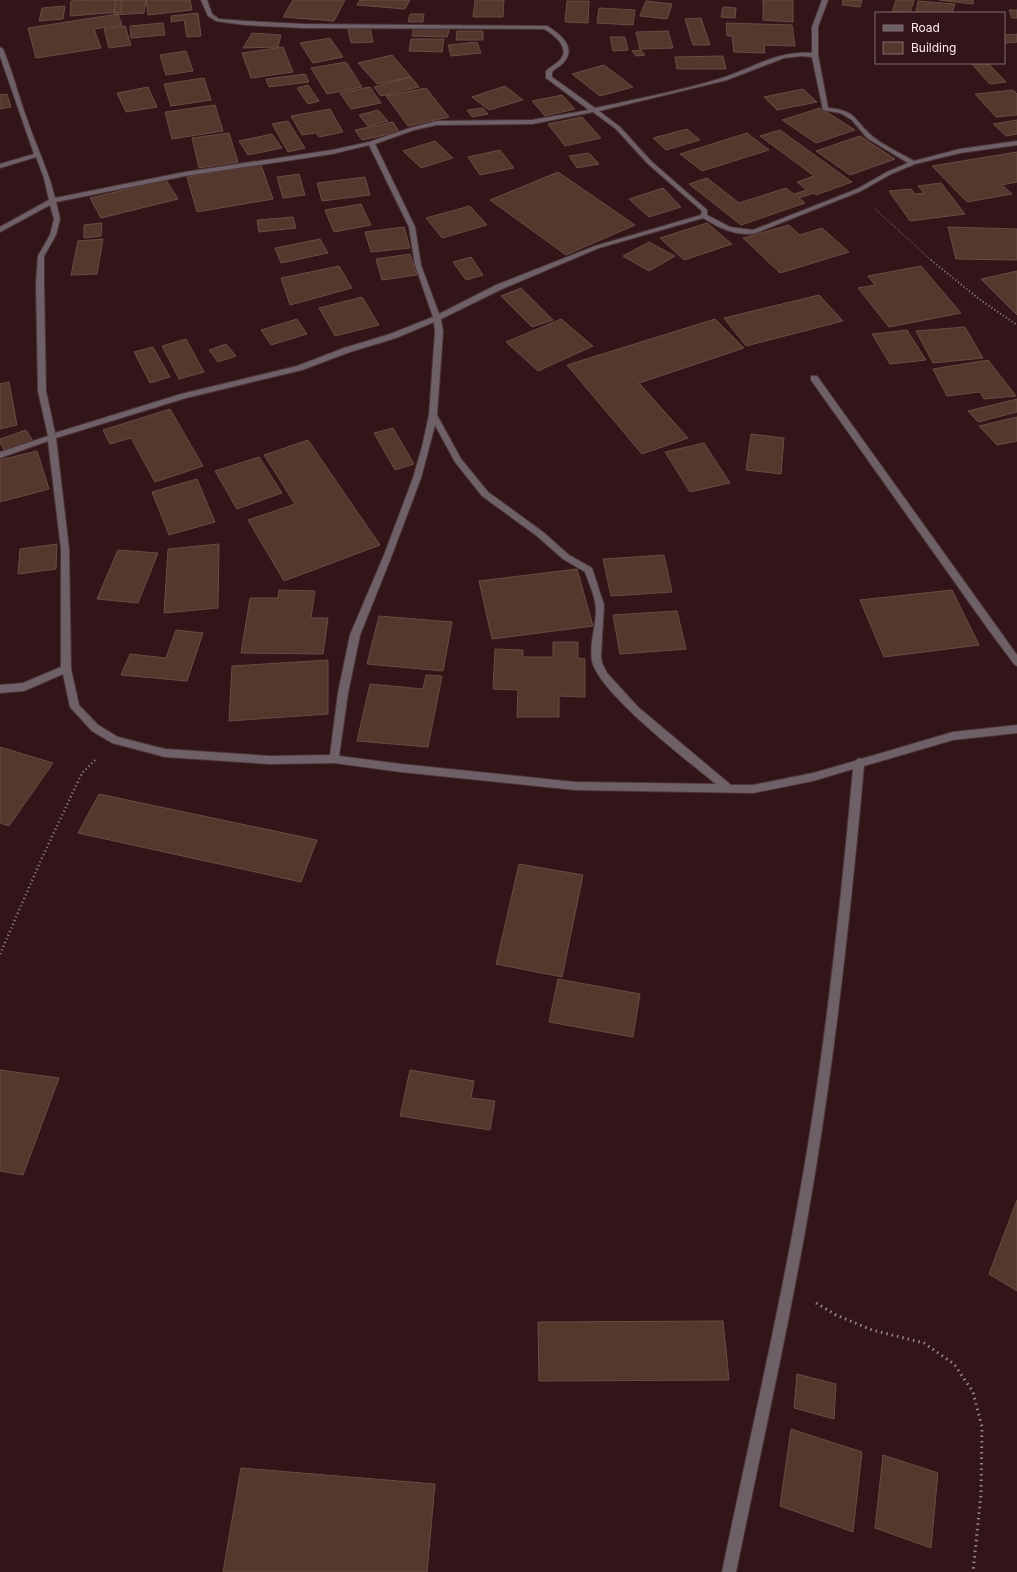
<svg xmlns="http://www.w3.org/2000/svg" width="1017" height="1572" font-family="Inter,sans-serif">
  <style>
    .building { fill: #54372d; stroke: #6b4c42 }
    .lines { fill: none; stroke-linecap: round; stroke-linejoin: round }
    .minor-casing { stroke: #4e3337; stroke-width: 2 }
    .path-far3 { stroke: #9c8689; stroke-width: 1.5; stroke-dasharray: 0.5 2; stroke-linecap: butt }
    .path-far2 { stroke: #9c8689; stroke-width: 2; stroke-dasharray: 1 2.5; stroke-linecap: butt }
    .path-far1 { stroke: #9c8689; stroke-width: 2.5; stroke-dasharray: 1 3; stroke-linecap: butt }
    .path { stroke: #9c8689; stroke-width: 3; stroke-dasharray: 1.5 4; stroke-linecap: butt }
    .minor { fill: #6e6067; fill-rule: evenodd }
  </style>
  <rect width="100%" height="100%" fill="#311519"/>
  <path class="building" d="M86 0H121V12L70 16 71 1Z
    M116 0H146L144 13 114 15Z
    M146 0H190L192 10 148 15Z
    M293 0H345L334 21 283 17Z
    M360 0H410L405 9 357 5Z
    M475 0H504L503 17H473Z
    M763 0H793V22L763 20Z
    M843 0H862L860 7 842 5Z
    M896 0H914L910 13 892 12Z
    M939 0H973V4Z
    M567 1H589L588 23 565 22Z
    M646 1 672 4 667 19 640 16Z
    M918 1 955 4 952 13H916Z
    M65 6 63 19 39 21 42 8Z
    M723 7 736 8 735 18 721 17Z
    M599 8 635 10 633 25 597 23Z
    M1009 10H1017V18H1012Z
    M198 13 201 36 187 37 184 20 171 22V16Z
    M118 14 122 25 94 29 101 48 36 58 28 28Z
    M410 14H424L423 22H408Z
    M701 18 710 45H693L685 19Z
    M163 23 165 35 131 38 130 26Z
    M726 23 792 25 795 46 764 45 765 53 734 52 732 36H727Z
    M125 26 131 45 109 48 104 29Z
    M370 27 373 42 351 43 348 29Z
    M414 27 450 28 447 37 412 36Z
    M457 31H483V40H456Z
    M668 31 673 48 640 49 636 32Z
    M252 33 281 35 278 47 243 48Z
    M1017 34V42L1004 43V35Z
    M610 37H625L628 50 613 51Z
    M330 38 343 57 313 63 300 43Z
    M411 39H444L442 52 409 51Z
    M477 42 481 53 451 56 448 45Z
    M283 47 293 72 251 78 242 53Z
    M641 50 645 55 636 56 632 51Z
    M186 51 193 71 166 75 160 55Z
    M392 55 411 77 377 84 358 63Z
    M723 56 726 69H677L675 57Z
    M346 62 362 87 327 94 311 68Z
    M971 63H988L1006 82 990 84Z
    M604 65 633 87 600 96 572 74Z
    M305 74 309 82 269 87 266 79Z
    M411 77 419 87 381 96 374 87Z
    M204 78 211 100 171 106 164 84Z
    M308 85 319 101 308 104 297 88Z
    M505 86 523 100 489 110 472 97Z
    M148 87 157 107 126 112 117 93Z
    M370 87 381 103 351 109 340 93Z
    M426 88 449 117 408 126 386 96Z
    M803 89 817 102 777 110 764 97Z
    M1013 90 1017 94V115L996 117 975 94Z
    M7 94 11 107 0 109V95Z
    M562 95 575 109 545 116 532 101Z
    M215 105 223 131 172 139 165 112Z
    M483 108 488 114 472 117 467 110Z
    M820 108 855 130 816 143 782 120Z
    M330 109 343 132 319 137 316 133 302 135 291 116Z
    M378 110 388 121 368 126 359 115Z
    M582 117 601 138 565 146 548 124Z
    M1017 120V134L1006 136 993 124Z
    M288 121 305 148 288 152 272 124Z
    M393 122 399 132 362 140 355 130Z
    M687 129 700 140 666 150 653 138Z
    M780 130 852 182 816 195 814 193 799 198 805 203 741 225 689 184 707 178 739 203 786 188 794 194 807 190 797 182 814 176 760 136Z
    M229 133 238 162 199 168 192 138Z
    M747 133 769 150 702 171 680 154Z
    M272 134 282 148 248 155 239 141Z
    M860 136 895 159 850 175 816 151Z
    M435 141 453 158 421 168 403 151Z
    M500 150 514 168 480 175 468 157Z
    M1017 152V182L1002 185 1012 194 967 202 932 166Z
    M589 153 599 164 577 168 569 156Z
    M261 165 273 199 197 212 187 177Z
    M558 172 635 225 566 255 490 200Z
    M299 174 305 195 283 198 277 177Z
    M365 177 370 195 322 201 317 183Z
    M166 180 178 199 101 218 90 198Z
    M941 183 965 214 910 221 889 191 911 189 915 194 924 193 918 186Z
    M663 188 681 207 649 217 629 199Z
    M361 204 371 225 334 232 325 210Z
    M470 206 487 225 442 238 426 218Z
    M293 217 296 228 259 232 257 220Z
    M102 223 101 236 84 238V225Z
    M707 223 732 244 684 260 660 238Z
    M789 225 800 235 822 228 849 252 780 273 743 238Z
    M404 227 410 248 371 252 365 232Z
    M948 227 1017 229V260L956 259Z
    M103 239 97 274 71 275 78 241Z
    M320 239 328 253 281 263 275 248Z
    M649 242 675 256 649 271 623 256Z
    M410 254 417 275 382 280 376 259Z
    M471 257 483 275 466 280 453 262Z
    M339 266 352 288 290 305 281 278Z
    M921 266 961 313 889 327 858 288 875 285 868 276Z
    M1017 271V315L981 279Z
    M521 288 553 320 532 327 501 296Z
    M819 295 843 321 746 346 724 318Z
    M362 297 379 325 335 336 319 308Z
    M297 319 307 334 271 345 261 330Z
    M561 319 593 346 538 371 506 342Z
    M715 319 744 348 639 383 688 438 642 454 567 365Z
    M965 327 983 358 933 363 916 331Z
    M907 330 926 360 890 364 872 334Z
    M186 339 204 372 179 379 162 346Z
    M226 344 236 356 218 362 209 350Z
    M153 347 170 377 150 383 134 352Z
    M988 360 1016 396 984 399 980 392 947 396 933 369Z
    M9 382 17 425 0 429V384Z
    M1017 399V412L978 422 968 411Z
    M170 409 203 466 155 482 131 438 110 444 103 430Z
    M1017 417V441L997 445 979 426Z
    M393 428 414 464 395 470 374 433Z
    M26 430 33 441 5 451 0 443V439Z
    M751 434 784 438 781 474 746 470Z
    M308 440 380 545 284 581 248 520 295 504 264 455Z
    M704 443 730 483 690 492 665 452Z
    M37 451 49 489 0 502V460Z
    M259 457 282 493 237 509 215 471Z
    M197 479 215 522 169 535 152 492Z
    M57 544 56 569 18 574 20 549Z
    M219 544 218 608 164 613 168 549Z
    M118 550 158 553 138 603 97 599Z
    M664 555 672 592 611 596 603 559Z
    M577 569 593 626 492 639 479 581Z
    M279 590 315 591 311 618H328L323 654 241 653 250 598H278Z
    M952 590 979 645 884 657 860 600Z
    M677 611 686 649 620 654 613 615Z
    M379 616 452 622 443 671 367 664Z
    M176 630 203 633 187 681 121 675 130 654 166 658Z
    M553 642H578V658L585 659V697L559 696V717H517L518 690 493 689 495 649 523 650V657H553Z
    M328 660V714L229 721 232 666Z
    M426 675 442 676 428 747 357 741 370 684 423 689Z
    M0 747 53 763 9 826 0 823Z
    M99 794 317 840 301 882 78 833Z
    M519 864 583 875 562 977 496 964Z
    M558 979 640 994 633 1037 549 1022Z
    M0 1070 59 1078 23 1175 0 1171Z
    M410 1070 474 1081 471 1098 495 1101 490 1130 400 1116Z
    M1017 1200V1291L989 1274Z
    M723 1321 729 1380 539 1381 538 1322Z
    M797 1374 836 1384 834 1419 794 1408Z
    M791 1429 862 1452 853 1532 780 1506Z
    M883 1455 938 1473 931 1548 875 1528Z
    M241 1468 435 1484 427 1572H223Z"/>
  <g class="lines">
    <defs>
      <path id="minor" d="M201 0H207L212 14 219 19 245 21 303 24 547 26C559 33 577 47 564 62 561 66 555 68 552 72V77L595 108C637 99 681 91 722 78 754 68 777 50 812 53V27L822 0H828L818 27V55L828 108C857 111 852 118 871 135 880 144 902 154 914 161L960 149 1017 141V145L960 153 915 164 891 174 861 191 756 233C737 237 719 228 703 218L599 248 502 289 441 319 443 332 437 415 461 459 488 492 543 532 569 555 592 568 604 605 601 656 602 663 607 673 638 707 731 785H753L813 773 855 761 859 758 861 759 953 732 1017 725V733L953 740 864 766C852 898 838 1030 817 1161 795 1299 764 1435 736 1572H722C750 1436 782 1300 805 1163 827 1033 841 901 853 769L813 781 753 793 575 790 401 772 334 763 270 764 165 757 112 743 92 731 70 707 63 674 24 691 0 693V685L23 683 61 667V549L48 441 0 458V452L48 436 38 391 36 284 38 256 50 235 54 219 50 205 0 232V227L49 200 44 178 36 157 0 168V164L34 154 0 56V47L3 49C13 73 19 98 28 122 37 148 49 172 55 198L185 172 332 150 369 142 410 128 437 121 532 120 589 110 546 78V71C550 67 555 65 559 61 572 48 554 35 544 29L303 28 245 25 216 21 208 16ZM802 56 812 57 823 110 840 113 852 120 867 138 908 163 887 172 857 189 753 230 730 227 707 215V210L651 161 620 127 599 111 727 80 784 58ZM593 112 616 129 647 163 702 211 701 215 595 246 496 285 439 314 421 265 415 227 375 144 414 130 437 125 532 124ZM369 145 409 227 415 265 433 317 390 334 344 348 297 366 181 394 55 433 46 391 44 284V256L56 235 60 219 56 202 185 176 332 154ZM434 322 435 332 429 415 422 447 413 478 384 555 350 635 338 693 330 755 270 756 165 749 118 737 98 725 79 705 71 669 69 549 56 438 186 398 302 370 350 352 396 338ZM435 425 455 462 482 496 537 536 563 559 585 572C589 584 596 597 596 610 596 627 589 644 592 661 599 693 689 762 716 784L575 782 401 764 339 756 348 693 360 635 392 555 421 478Z
        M811 376H817L1017 655V666L1014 664 988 629 811 380Z"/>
    </defs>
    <use href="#minor" class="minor-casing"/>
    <path class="path-far3" d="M875 209 932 261"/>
    <path class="path-far2" d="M931 260 979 299 1017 325"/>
    <path class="path-far1" d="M0 954 41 860 82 773 95 760"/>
    <path class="path" d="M816 1303 836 1315 872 1330 924 1343 954 1364 973 1392 982 1427 981 1494 973 1572"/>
    <use href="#minor" class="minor"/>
  </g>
  <rect x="875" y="12" width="130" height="52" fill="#311519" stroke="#836b6e"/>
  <rect x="883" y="25" width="20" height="6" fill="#6e6067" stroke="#836b6e"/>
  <text x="911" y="32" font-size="12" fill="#fdecee">Road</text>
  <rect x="883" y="42" width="20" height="12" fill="#54372d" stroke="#836b6e"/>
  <text x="911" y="52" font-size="12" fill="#fdecee">Building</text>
</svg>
